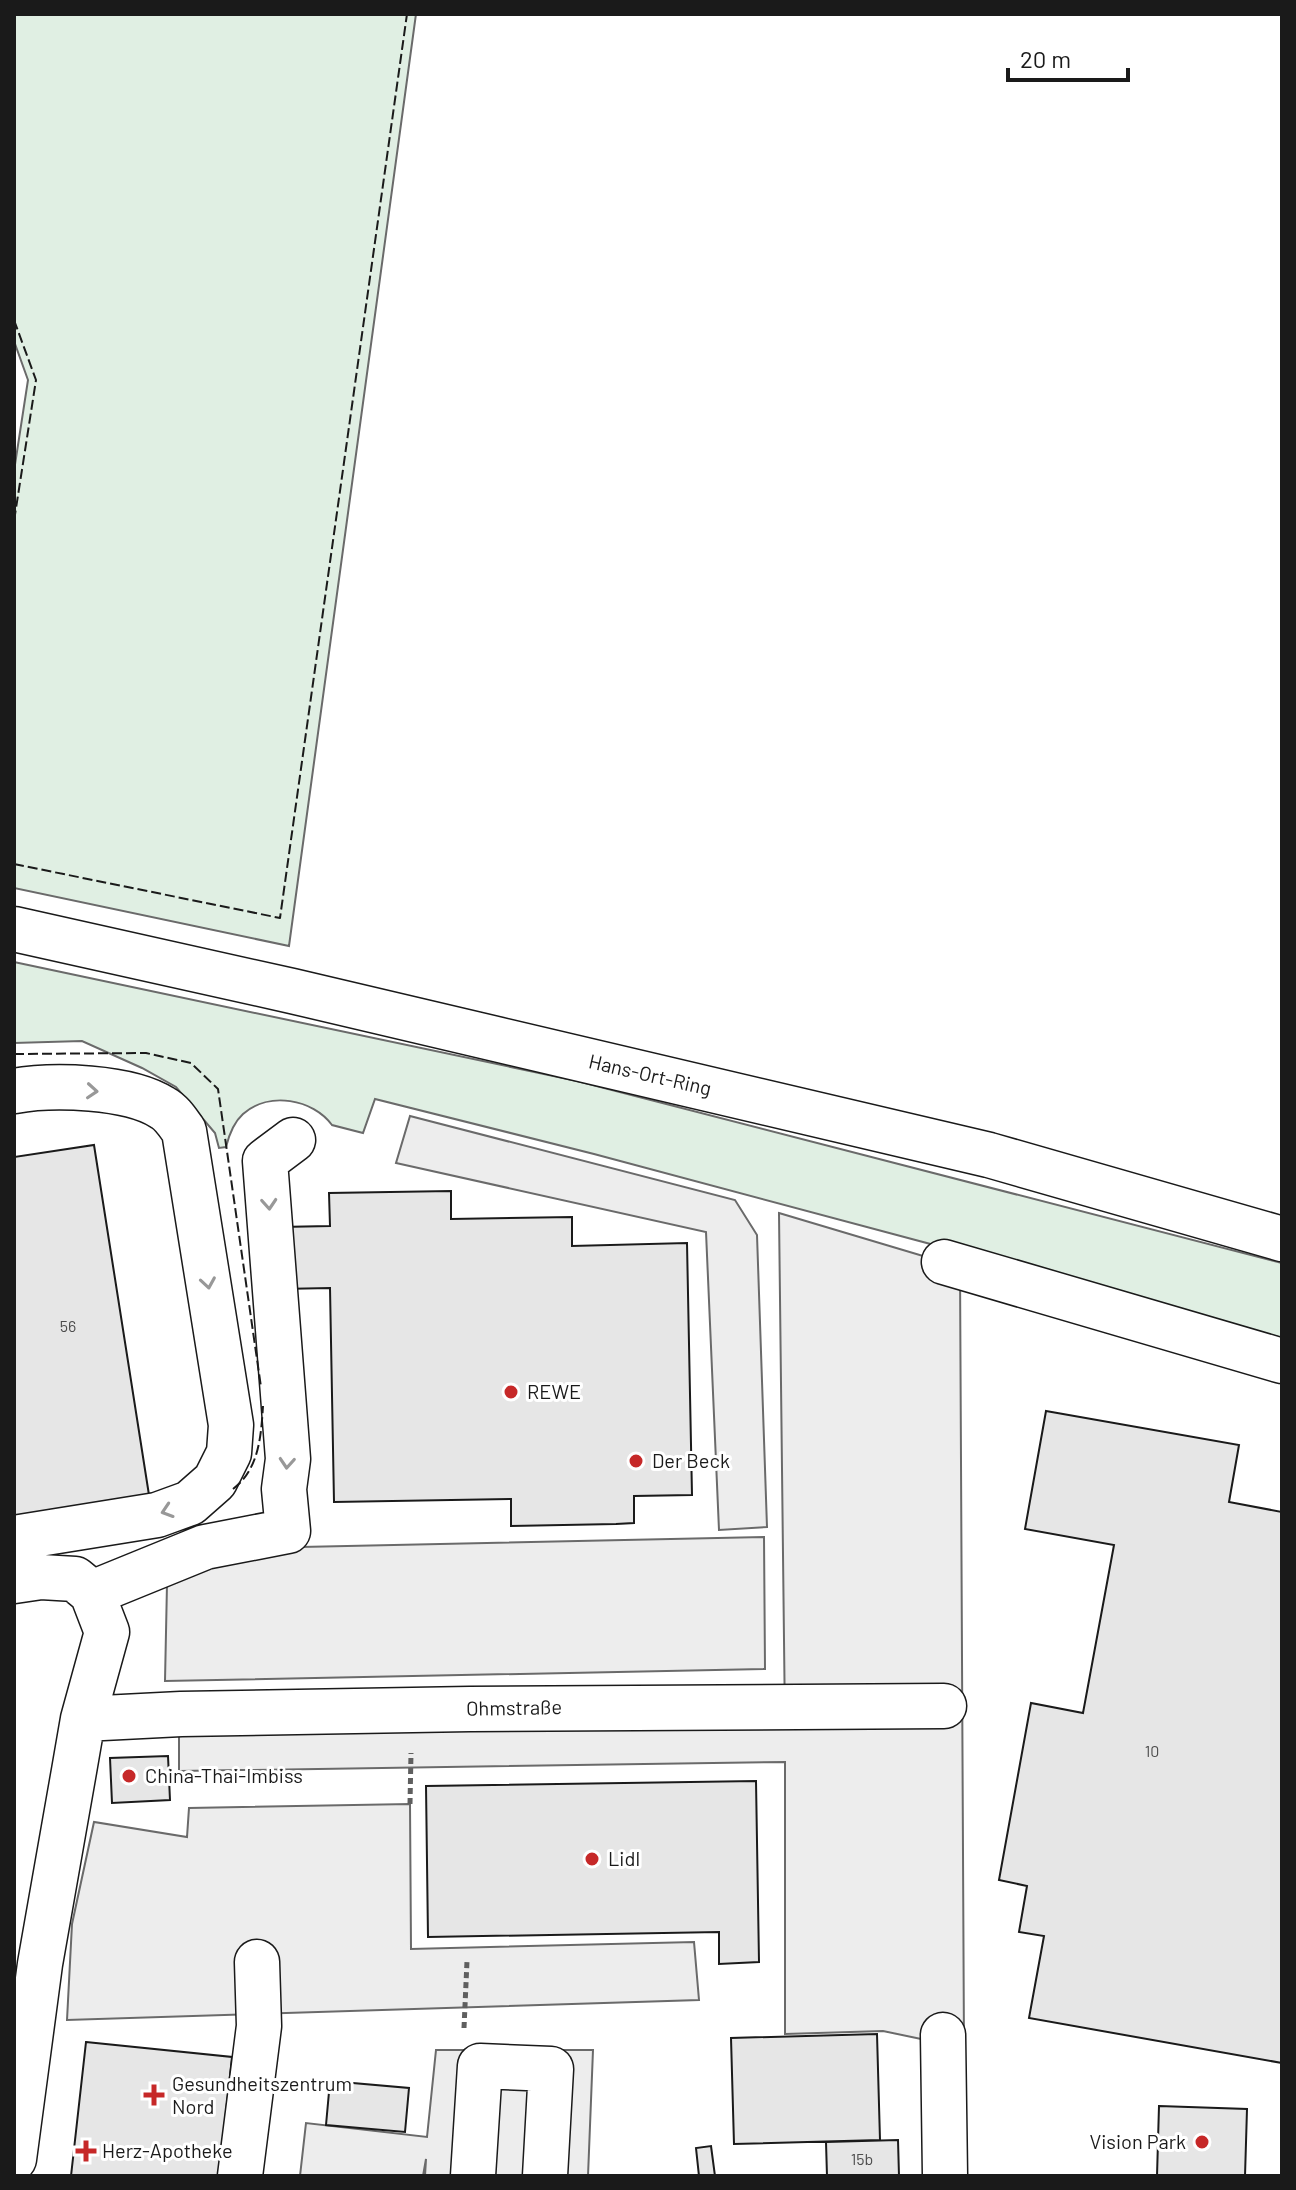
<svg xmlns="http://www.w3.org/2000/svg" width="1296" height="2190" font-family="Barlow,sans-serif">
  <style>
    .green { fill: #e0efe3; stroke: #6a6a6a; stroke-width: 2 }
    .parking { fill: #ededed; stroke: #6a6a6a; stroke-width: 2 }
    .building { fill: #e6e6e6; stroke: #1a1a1a; stroke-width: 2 }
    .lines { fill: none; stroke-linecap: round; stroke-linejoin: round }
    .minor-casing { stroke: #1a1a1a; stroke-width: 47 }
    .major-casing { stroke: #1a1a1a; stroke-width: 47 }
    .path { stroke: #5f5f5f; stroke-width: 5; stroke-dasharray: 6 4; stroke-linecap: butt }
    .minor { stroke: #fff; stroke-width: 44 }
    .major { stroke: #fff; stroke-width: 44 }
    .fence { stroke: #1a1a1a; stroke-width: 2; stroke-dasharray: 10 4; stroke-linecap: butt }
    .oneway { stroke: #989898 }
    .poi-dot { fill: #c62828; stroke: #fff; stroke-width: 3 }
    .labels { text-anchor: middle; stroke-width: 6; stroke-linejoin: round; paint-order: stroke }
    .number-label { font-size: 16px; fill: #4d4d4d }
    .street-label { font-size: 20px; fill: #1a1a1a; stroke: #fff }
    .poi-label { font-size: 20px; fill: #1a1a1a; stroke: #fff; text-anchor: start }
  </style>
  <rect width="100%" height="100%" fill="#fff"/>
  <path class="green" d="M14 14H416L289 946 14 888V471L28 380 14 341Z
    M14 962 577 1081 1282 1263V1338L594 1154 375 1099 363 1133 332 1125C313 1099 269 1091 243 1114 233 1123 229 1135 226 1147L219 1148 215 1133 176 1087 142 1068 82 1041 14 1043Z"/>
  <path class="parking" d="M410 1116 735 1200 757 1235 767 1527 719 1530 706 1232 396 1163Z
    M779 1213 960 1267 964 2048 883 2031 785 2034V1762L179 1771V1727L785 1725Z
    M764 1537 765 1669 165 1681 167 1584 250 1548Z
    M410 1804 411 1949 694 1942 699 2000 67 2020 72 1924 94 1822 187 1837 189 1808Z
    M436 2050H593L588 2176H425L426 2159 423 2176H300L306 2123 427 2137Z"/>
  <path class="building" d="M94 1145 149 1495 14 1516V1157Z
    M451 1191V1219L572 1217V1246L687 1243 692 1495 634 1496V1523L616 1524 511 1526V1499L334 1502 330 1288 281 1289 280 1227 330 1226 329 1193Z
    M1046 1411 1239 1445 1229 1502 1282 1512V2063L1029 2018 1044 1936 1019 1932 1027 1886 999 1880 1031 1703 1083 1713 1114 1545 1025 1529Z
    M168 1756 170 1800 112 1803 110 1758Z
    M756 1781 759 1962 719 1964V1932L428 1937 426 1786Z
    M877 2034 880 2140 734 2144 731 2038Z
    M86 2042 232 2057 219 2176H71Z
    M330 2081 409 2088 405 2132 326 2125Z
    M1159 2106 1247 2109 1245 2176H1157Z
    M898 2140 899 2176H827L826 2142Z
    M711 2146 715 2176H699L696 2148Z"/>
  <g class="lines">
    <defs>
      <path id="minor" d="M14 1091C53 1084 129 1086 163 1108 172 1113 178 1123 184 1131L231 1425 229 1453 215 1481 190 1503 157 1515 14 1538
        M944 1262 1282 1361
        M14 1581 41 1577 75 1579 92 1593 107 1632 83 1719 74 1771 40 1964 14 2159
        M92 1593 205 1547 288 1531 284 1489 288 1459 265 1161 293 1140
        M83 1719 181 1714 470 1709 944 1706
        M943 2035 945 2176
        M240 2176 259 2026 257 1962
        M473 2176 480 2066 551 2069 545 2176"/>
      <path id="major" d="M14 929 292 991 989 1155 1282 1239"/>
    </defs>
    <use href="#minor" class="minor-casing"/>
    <use href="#major" class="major-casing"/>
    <path class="path" d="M410 1804 411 1753
      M464 2028 467 1961"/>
    <use href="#minor" class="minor"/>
    <use href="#major" class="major"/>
    <path class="fence" d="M14 320 36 380 14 521
      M14 864 280 918 407 14
      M14 1054 146 1053 191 1063 218 1089 261 1387
      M233 1489C259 1469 261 1437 263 1406"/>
  </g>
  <defs><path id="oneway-chevron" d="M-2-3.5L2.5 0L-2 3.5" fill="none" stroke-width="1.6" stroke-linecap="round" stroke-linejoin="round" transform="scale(2)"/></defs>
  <g class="oneway">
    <use href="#oneway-chevron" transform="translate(92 1091) rotate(4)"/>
    <use href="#oneway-chevron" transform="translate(269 1204) rotate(86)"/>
    <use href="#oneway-chevron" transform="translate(208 1283) rotate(81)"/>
    <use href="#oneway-chevron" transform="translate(287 1463) rotate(94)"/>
    <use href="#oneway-chevron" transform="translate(167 1511) rotate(162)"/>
  </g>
  <g class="poi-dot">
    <circle cx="511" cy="1392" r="8"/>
    <circle cx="636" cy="1461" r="8"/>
    <circle cx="129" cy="1776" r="8"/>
    <circle cx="592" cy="1859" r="8"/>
    <path d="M150 2083h8v8h8v8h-8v8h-8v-8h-8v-8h8z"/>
    <circle cx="1202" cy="2142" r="8"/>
    <path d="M82 2139h8v8h8v8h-8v8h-8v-8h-8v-8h8z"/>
  </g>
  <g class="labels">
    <g class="number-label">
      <text x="68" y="1332">56</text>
      <text x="1152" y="1757">10</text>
      <text x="862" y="2165">15b</text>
    </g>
    <g class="street-label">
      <text transform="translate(650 1075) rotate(13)" y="7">Hans-Ort-Ring</text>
      <text transform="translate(514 1708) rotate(-1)" y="7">Ohmstraße</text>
    </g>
    <g class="poi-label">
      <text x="527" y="1399">REWE</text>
      <text x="652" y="1468">Der Beck</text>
      <text x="145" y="1783">China-Thai-Imbiss</text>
      <text x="608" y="1866">Lidl</text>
      <text x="172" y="2091">Gesundheitszentrum<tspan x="172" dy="23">Nord</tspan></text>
      <text x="1186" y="2149" text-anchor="end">Vision Park</text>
      <text x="102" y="2158">Herz-Apotheke</text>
    </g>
  </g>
  <rect width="1296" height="2190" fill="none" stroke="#1a1a1a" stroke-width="32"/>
  <path d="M1008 68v12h120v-12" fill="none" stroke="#1a1a1a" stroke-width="4"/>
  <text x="1020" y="68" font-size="24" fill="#1a1a1a" stroke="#ffffff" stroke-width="6" paint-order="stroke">20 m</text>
</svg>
